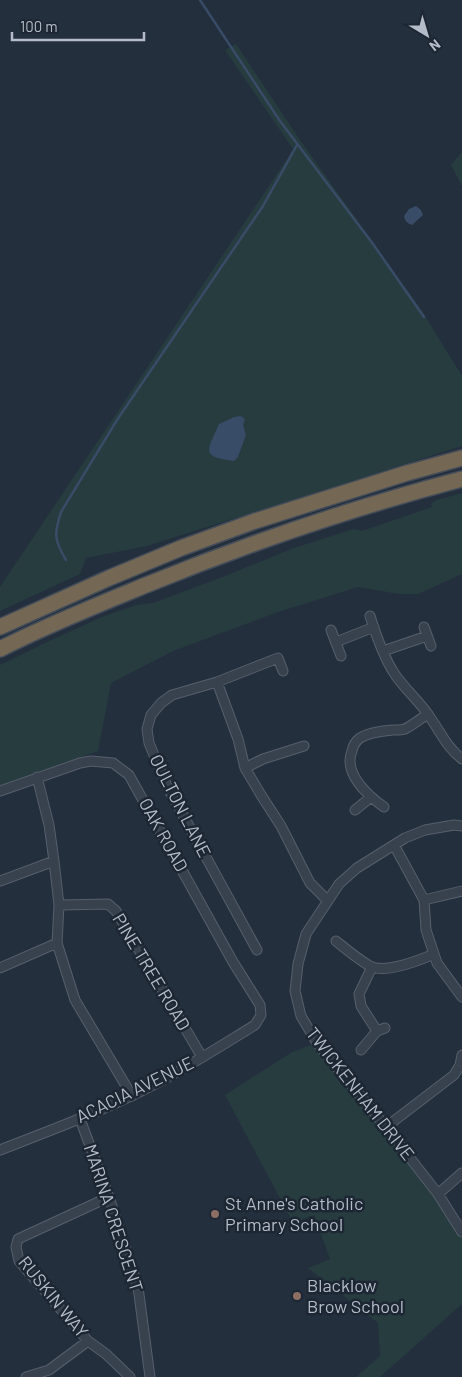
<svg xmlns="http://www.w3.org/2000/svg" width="462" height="1377" font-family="Barlow,sans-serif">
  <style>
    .green { fill: #263c3f; fill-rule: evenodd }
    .water { fill: #394c67 }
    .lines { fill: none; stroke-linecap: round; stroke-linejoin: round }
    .stream { stroke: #394c67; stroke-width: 2.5 }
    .street-casing { stroke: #565f6c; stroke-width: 11 }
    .highway-casing { stroke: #434c59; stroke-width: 18 }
    .street { stroke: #38414e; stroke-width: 9 }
    .highway { stroke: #746855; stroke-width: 15 }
    .education-dot { fill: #8d6e63; stroke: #1d2633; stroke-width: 2 }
    .labels { text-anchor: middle; stroke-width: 5; stroke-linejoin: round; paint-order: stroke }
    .street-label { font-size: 18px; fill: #b4bcc9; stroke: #1d2633 }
    .poi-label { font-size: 18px; fill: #b4bcc9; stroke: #1d2633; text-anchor: start }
  </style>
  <rect width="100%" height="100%" fill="#242f3e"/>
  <path class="green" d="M236 44 300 140 422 311 462 376V446L147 546 86 558 80 574 0 611V587L287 159 293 149 225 50ZM241 416 245 419 243 425 246 435 238 457 219 424 234 417Z
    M462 152V186L451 165Z
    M462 493V574L418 594H399L358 587 278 612 173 651 111 683 98 751 0 786V665L45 643 104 616 136 605 153 603 225 576 291 549 353 529 362 531 432 507 431 504 436 500Z
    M317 1043 462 1224V1304L380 1377H356L380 1356 378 1323 308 1268 330 1259 314 1215 293 1223 225 1095 292 1052Z"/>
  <path class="water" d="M416 206 421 210 423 215 412 225C407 223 405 221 404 216L409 209Z
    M241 416 245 419 243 425 246 435 238 457 234 461C199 457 208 450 219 424L234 417Z"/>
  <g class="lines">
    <path class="stream" d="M200 0 280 121 373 244 424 317
      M66 560C54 540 54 534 61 512L117 420 263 206 297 145"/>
    <defs>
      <path id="street" d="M370 616C376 635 383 656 394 673 403 687 417 699 427 713 439 729 446 747 462 759
        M424 627 431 646
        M331 630 341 656
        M336 642 374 627
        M383 651 427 636
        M217 682 238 739 245 768 261 795 281 826 310 883 328 901
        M245 768 263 759 304 746
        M37 777 49 825 54 861 59 905 57 943 75 1000 132 1096
        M0 791 80 763 91 761 113 763 129 775 233 962 260 1005 261 1015 255 1025C224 1044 193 1064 161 1081 109 1109 54 1129 0 1150
        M384 807C367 795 343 773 352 751 353 746 356 741 360 738 370 732 383 731 394 730 397 730 402 730 405 729 413 725 420 719 428 714
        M355 810 371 797
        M462 826 454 825 425 830 405 838 357 868 339 884 306 934 298 964 295 991 301 1016 317 1043 386 1127 438 1194 462 1232
        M394 845 424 900 426 930 437 963 462 997
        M0 881 54 861
        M424 900 462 891
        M59 905 108 904 116 911 202 1057
        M336 941C346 949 359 960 370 966 384 974 420 960 434 954
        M257 950 167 786 149 743 147 729 151 715 161 703 172 695 217 682 278 658 283 671
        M372 967 359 994 361 1006 377 1031
        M0 968 57 943
        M361 1050 377 1031 385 1028
        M80 1119 109 1197 138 1287 150 1377
        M386 1127 454 1075 460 1065 462 1055
        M438 1194 462 1173
        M109 1197 18 1239 16 1247 19 1261 88 1341 106 1354 130 1377
        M26 1377 49 1370 88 1341"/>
      <path id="highway" d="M0 627 109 578 181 548 255 521 407 473 462 458
        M0 649C47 625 97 605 146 585 249 543 355 507 462 479"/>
    </defs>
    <use href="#street" class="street-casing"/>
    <use href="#highway" class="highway-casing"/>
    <use href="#street" class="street"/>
    <use href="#highway" class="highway"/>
  </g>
  <g class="education-dot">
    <circle cx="215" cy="1214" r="5"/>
    <circle cx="297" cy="1296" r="5"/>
  </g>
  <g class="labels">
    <g class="street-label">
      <text transform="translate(180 806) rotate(63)" y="6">OULTON LANE</text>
      <text transform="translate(163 835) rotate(61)" y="6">OAK ROAD</text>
      <text transform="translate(151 972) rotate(59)" y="6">PINE TREE ROAD</text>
      <text transform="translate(135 1090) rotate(-26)" y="6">ACACIA AVENUE</text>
      <text transform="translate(360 1094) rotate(52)" y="6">TWICKENHAM DRIVE</text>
      <text transform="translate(113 1218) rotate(72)" y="6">MARINA CRESCENT</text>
      <text transform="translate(53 1297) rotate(51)" y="6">RUSKIN WAY</text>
    </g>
    <g class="poi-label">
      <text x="225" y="1210">St Anne's Catholic<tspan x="225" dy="21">Primary School</tspan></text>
      <text x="307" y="1292">Blacklow<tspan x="307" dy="21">Brow School</tspan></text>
    </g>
  </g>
  <g transform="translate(427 35) rotate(142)" stroke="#1d2633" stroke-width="4" paint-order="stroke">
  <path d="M0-4L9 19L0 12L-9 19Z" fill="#b4bcc9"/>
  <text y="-8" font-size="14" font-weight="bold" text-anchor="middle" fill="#b4bcc9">N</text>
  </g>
  <path d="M12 32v8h132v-8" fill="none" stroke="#b4bcc9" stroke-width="2.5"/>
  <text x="20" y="32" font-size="15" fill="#b4bcc9" stroke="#1d2633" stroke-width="4" paint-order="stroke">100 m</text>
</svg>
